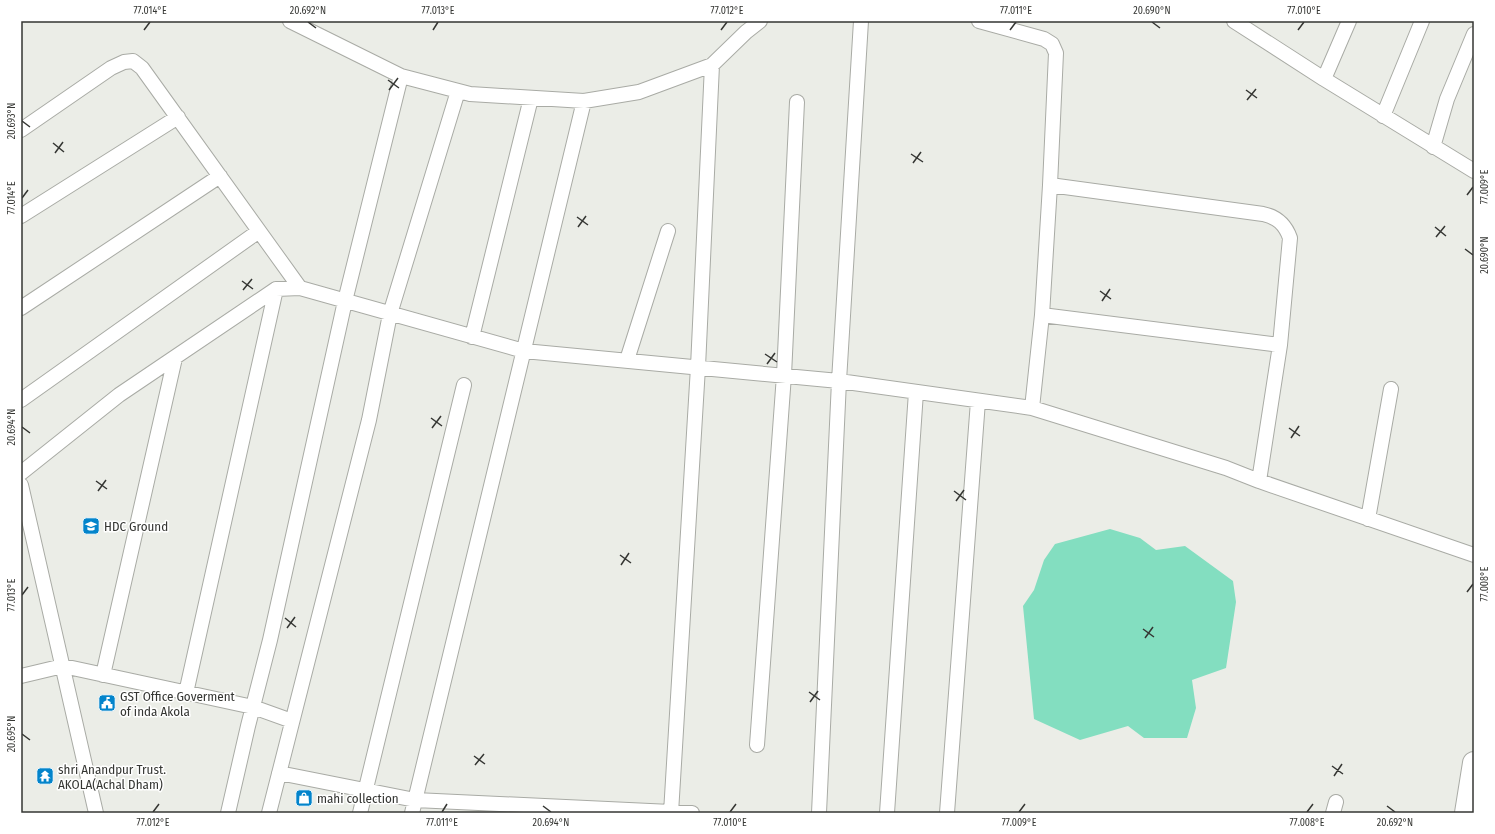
<svg xmlns="http://www.w3.org/2000/svg" width="1495" height="834" font-family="'Fira Sans Condensed',sans-serif">
  <style>
    .water { fill: #83dec0 }
    .lines { fill: none; stroke-linecap: round; stroke-linejoin: round }
    .street-casing { stroke: #a9aba5; stroke-width: 16 }
    .highway-casing { stroke: #a9aba5; stroke-width: 24 }
    .street { stroke: #fff; stroke-width: 14 }
    .highway { stroke: #fff; stroke-width: 22 }
    .ticks { fill: none; stroke: #353633; stroke-width: 1.5 }
    .labels { text-anchor: middle; stroke-width: 3; stroke-linejoin: round; paint-order: stroke }
    .poi-label { font-size: 13px; fill: #353633; stroke: #fff; text-anchor: start }
    .neatline { fill: none; stroke: #353633; stroke-width: 1.5 }
    .ticks-label { font-size: 10px; text-anchor: middle; fill: #353633 }
  </style>
  <rect width="100%" height="100%" fill="#ebede7"/>
  <path class="water" d="M1110 529 1140 538 1156 550 1185 546 1233 581 1236 602 1226 668 1192 680 1196 708 1187 738H1144L1128 726 1080 740 1034 719 1023 606 1034 590 1044 560 1055 544Z"/>
  <g class="lines">
    <defs>
      <path id="street" d="M290 21 401 76 470 94 584 101 639 92 712 65 746 32 760 21
        M979 21 1044 39 1052 44 1056 53 1050 185 1042 315 1032 408
        M1234 21 1324 79 1474 171
        M1324 79 1349 21
        M1383 116 1422 21
        M21 130 111 68 124 62 133 61 142 68 300 288
        M1433 147 1447 99 1474 34
        M1050 185 1263 214C1277 217 1285 224 1290 238L1280 345 1259 481
        M21 216 178 117
        M21 308 220 176
        M1042 315 1280 345
        M472 337 531 98
        M627 360 668 231
        M21 400 259 231
        M21 473 119 395 276 289 300 288 524 351 839 381 1032 408 1226 468 1259 481 1474 555
        M21 485 96 813
        M1368 519 1391 389
        M103 675 175 358
        M21 676 63 666 253 707 292 721
        M186 693 276 289
        M757 745 784 375 797 102
        M279 773 415 800 692 813
        M228 813 248 726 270 640 345 301 401 76
        M269 813 369 420 390 314 458 91
        M360 813 464 385
        M412 813 584 101
        M671 813 698 367 712 65
        M819 813 839 381 861 21
        M887 813 916 392
        M947 813 978 401
        M1333 813 1336 802"/>
      <path id="highway" d="M1466 813 1474 763"/>
    </defs>
    <use href="#street" class="street-casing"/>
    <use href="#highway" class="highway-casing"/>
    <use href="#street" class="street"/>
    <use href="#highway" class="highway"/>
  </g>
  <path class="ticks" d="M308 22 316 28M1152 22 1160 28M144 30 150 22M433 30 438 22M721 30 727 22M1010 30 1016 22M1298 30 1304 22M388 80 399 88M389 90 398 78M1246 90 1257 98M1247 100 1256 89M22 121 30 127M53 143 64 152M55 153 63 142M911 154 923 162M913 163 921 152M1467 195 1473 187M22 198 28 190M577 217 588 225M578 227 586 216M1435 227 1446 236M1436 237 1445 226M1465 249 1473 255M242 281 253 289M243 290 252 279M1100 291 1111 299M1102 301 1110 289M765 354 777 362M767 364 775 353M431 418 442 426M22 427 30 433M432 428 441 416M1289 428 1300 436M1291 438 1299 426M96 481 107 489M98 491 106 480M954 491 966 500M956 501 964 490M620 555 631 563M621 565 629 553M1467 592 1473 584M22 595 28 587M285 618 296 627M287 628 295 617M1143 629 1154 637M1145 638 1153 627M809 692 820 700M810 702 818 691M22 734 30 740M474 756 485 764M475 765 484 754M1332 766 1343 774M1334 776 1342 764M543 806 551 812M1387 806 1395 812M153 812 159 804M442 812 447 804M730 812 736 804M1019 812 1025 804M1307 812 1313 804"/>
  <defs>
    <symbol id="school-square" viewBox="-11 -11 22 22"><rect x="-9" y="-9" width="18" height="18" rx="4" fill="#0384cb" stroke="#fff"/><path d="M0-5L7-2L0 1L-7-2ZM-4 1L0 2.5L4 1V4Q0 6-4 4Z" fill="#fff"/></symbol>
    <symbol id="civic-square" viewBox="-11 -11 22 22"><rect x="-9" y="-9" width="18" height="18" rx="4" fill="#0384cb" stroke="#fff"/><path d="M-.6-6.5H3V-4.5H.6V-3L4-1V1h2V6H-6V1h2V-1L-.6-3ZM-1.2 2.5V6h2.4V2.5Z" fill="#fff"/></symbol>
    <symbol id="temple-square" viewBox="-11 -11 22 22"><rect x="-9" y="-9" width="18" height="18" rx="4" fill="#0384cb" stroke="#fff"/><path d="M0-6L5-2H3V0L6.5 2.5H4V6H1.5V3h-3V6H-4V2.5H-6.5L-3 0V-2H-5Z" fill="#fff"/></symbol>
    <symbol id="shop-square" viewBox="-11 -11 22 22"><rect x="-9" y="-9" width="18" height="18" rx="4" fill="#0384cb" stroke="#fff"/><path d="M-5-2.5h2.3a2.7 3.5 0 0 1 5.4 0H5L5.5 6h-11ZM-1.5-2.5h3a1.5 2.3 0 0 0-3 0Z" fill="#fff"/></symbol>
  </defs>
  <g fill-rule="evenodd">
    <use href="#school-square" x="81" y="516" width="20" height="20"/>
    <use href="#civic-square" x="97" y="693" width="20" height="20"/>
    <use href="#temple-square" x="35" y="766" width="20" height="20"/>
    <use href="#shop-square" x="294" y="788" width="20" height="20"/>
  </g>
  <g class="labels">
    <g class="poi-label">
      <text x="104" y="531">HDC Ground</text>
      <text x="120" y="701">GST Office Goverment<tspan x="120" dy="15">of inda Akola</tspan></text>
      <text x="58" y="774">shri Anandpur Trust.<tspan x="58" dy="15">AKOLA(Achal Dham)</tspan></text>
      <text x="317" y="803">mahi collection</text>
    </g>
  </g>
  <rect width="1495" height="834" fill="none" stroke="#ffffff" stroke-width="44"/>
  <rect x="22" y="22" width="1451" height="790" class="neatline"/>
  <g class="ticks-label">
    <text x="150" y="14">77.014°E</text>
    <text x="308" y="14">20.692°N</text>
    <text x="438" y="14">77.013°E</text>
    <text x="727" y="14">77.012°E</text>
    <text x="1016" y="14">77.011°E</text>
    <text x="1152" y="14">20.690°N</text>
    <text x="1304" y="14">77.010°E</text>
    <text transform="translate(11 121) rotate(-90)" y="4">20.693°N</text>
    <text transform="translate(1484 187) rotate(-90)" y="4">77.009°E</text>
    <text transform="translate(11 198) rotate(-90)" y="4">77.014°E</text>
    <text transform="translate(1484 255) rotate(-90)" y="4">20.690°N</text>
    <text transform="translate(11 427) rotate(-90)" y="4">20.694°N</text>
    <text transform="translate(1484 584) rotate(-90)" y="4">77.008°E</text>
    <text transform="translate(11 595) rotate(-90)" y="4">77.013°E</text>
    <text transform="translate(11 734) rotate(-90)" y="4">20.695°N</text>
    <text x="153" y="826">77.012°E</text>
    <text x="442" y="826">77.011°E</text>
    <text x="551" y="826">20.694°N</text>
    <text x="730" y="826">77.010°E</text>
    <text x="1019" y="826">77.009°E</text>
    <text x="1307" y="826">77.008°E</text>
    <text x="1395" y="826">20.692°N</text>
  </g>
</svg>
